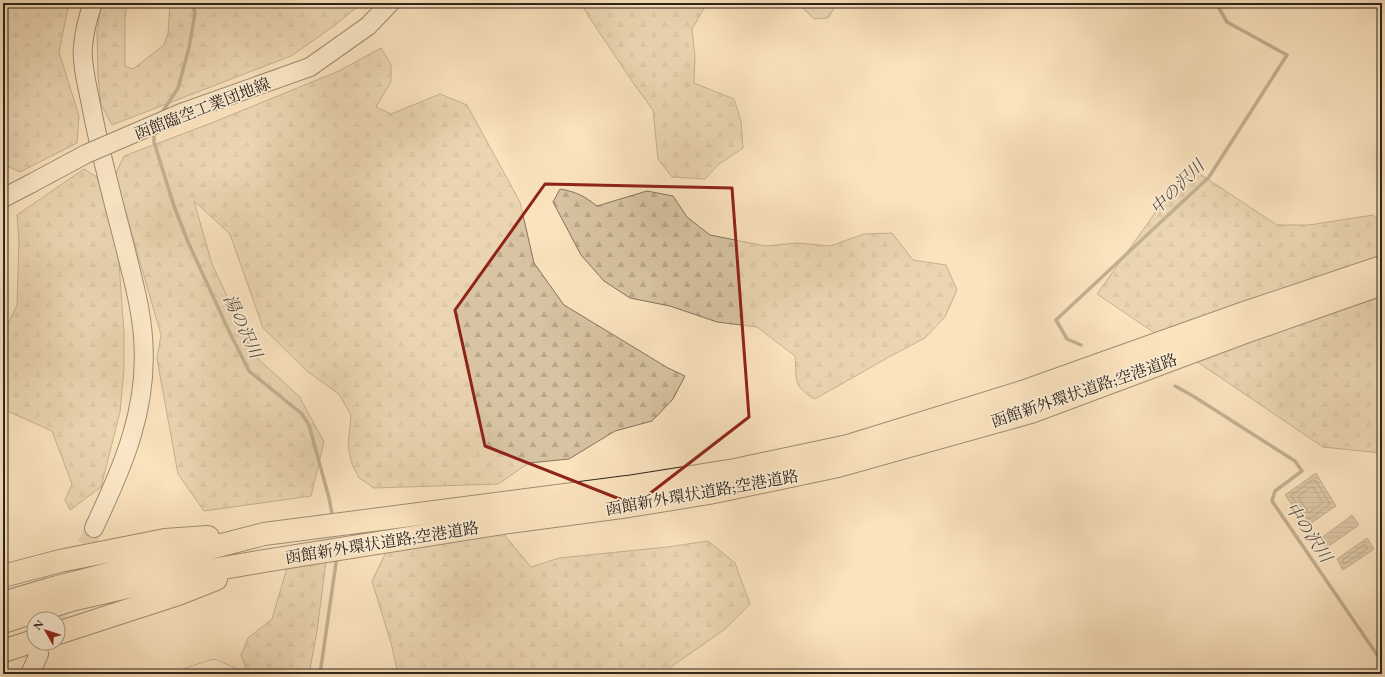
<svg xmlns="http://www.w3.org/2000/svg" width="1385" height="677" font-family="'EB Garamond','Noto Serif JP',serif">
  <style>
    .forest { fill: url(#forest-firs); stroke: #82745e }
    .water { fill: url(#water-rules); stroke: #7f705c }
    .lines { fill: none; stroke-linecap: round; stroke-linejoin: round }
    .shore { stroke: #716351; stroke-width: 1 }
    .stream { stroke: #7f705c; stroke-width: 3.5 }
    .secondary-tunnel { stroke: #d2bd9d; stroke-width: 18; stroke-dasharray: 18 9; stroke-linecap: butt }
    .street-casing { stroke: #605444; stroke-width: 14 }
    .secondary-casing { stroke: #2d241b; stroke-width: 20 }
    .highway-casing { stroke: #2d241b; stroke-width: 24 }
    .street { stroke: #fcedd5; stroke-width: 13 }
    .secondary { stroke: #fcedd5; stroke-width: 18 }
    .highway { stroke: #fbe3be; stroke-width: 22 }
    .secondary-bridge-casing { stroke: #2d241b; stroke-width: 20; stroke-linecap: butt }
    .secondary-bridge { stroke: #fcedd5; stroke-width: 18 }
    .marked { fill: none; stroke: #8f2418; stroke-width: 3; stroke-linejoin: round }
    .labels { text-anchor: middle; stroke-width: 3.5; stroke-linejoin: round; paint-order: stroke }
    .street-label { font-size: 16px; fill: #2d241b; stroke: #fcedd5 }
    .water-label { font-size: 17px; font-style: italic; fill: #5d5041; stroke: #fcedd5 }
  </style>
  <defs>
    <pattern id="forest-firs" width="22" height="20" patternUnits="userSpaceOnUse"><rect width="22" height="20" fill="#d8c3a2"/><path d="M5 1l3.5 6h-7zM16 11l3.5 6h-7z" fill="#baa78b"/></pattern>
    <pattern id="water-rules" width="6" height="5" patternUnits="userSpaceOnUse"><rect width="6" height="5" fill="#b5a287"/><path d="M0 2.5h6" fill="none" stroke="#94846e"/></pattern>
  </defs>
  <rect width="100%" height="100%" fill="#fbe3be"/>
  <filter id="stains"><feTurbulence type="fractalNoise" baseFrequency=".005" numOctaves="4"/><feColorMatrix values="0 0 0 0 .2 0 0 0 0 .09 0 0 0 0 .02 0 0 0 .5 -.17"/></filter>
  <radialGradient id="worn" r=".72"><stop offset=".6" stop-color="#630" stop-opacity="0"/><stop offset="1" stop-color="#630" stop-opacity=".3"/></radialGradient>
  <path class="forest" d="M3 3H69L59 52 79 116 77 143 20 172 3 164Z
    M102 3H127L125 18V66L133 69 164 45 168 34 170 3H362L334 26 291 56 112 125 101 104 98 77 97 30Z
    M581 3H707L692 29 695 56 694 83 734 99 741 121 743 148 719 164 705 179 672 177 658 159 653 110 634 84 589 17Z
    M798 3H835L836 5 828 18 814 19Z
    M381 48 391 64V82L376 107 391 114 440 94 467 105 520 202 534 263 564 305 668 368 685 376 673 399 652 421 615 431 569 459 529 463 498 484 374 488 359 478 352 464 348 446 351 415 339 394 308 372 263 328 230 234 194 201 212 264 255 356 299 396 324 442 311 496 204 511 178 474 157 359 161 335 115 175 124 156 209 124 339 71Z
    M1191 168 1277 225H1309L1373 215 1382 225V452L1381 453 1323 447 1097 294 1165 199Z
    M84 169 97 177 118 249 124 333V369L120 412 101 487 70 510 65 500 72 484 52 431 3 409V334L17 305 19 240 17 215Z
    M560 189C577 192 584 196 597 206L647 191 673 196 687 217 710 235 765 246 797 243 830 246 864 234 892 233 913 260 946 265 957 290 945 317 925 338 889 357 815 399C792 386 797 380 795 356L757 327 717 322 670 306 630 298 604 281 581 255 553 202Z
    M502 532 531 567 559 558 667 547 708 541 735 563 750 604 725 629 661 674H398L391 643 372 581 388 548Z
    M289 561H326L317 631 309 674H248L241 655 248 638 272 619Z"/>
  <path class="water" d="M1316 473 1336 506 1307 526 1285 495Z
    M1352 515 1359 525 1326 548 1320 539Z
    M1367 538 1374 549 1343 570 1337 559Z"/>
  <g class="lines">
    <path class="shore" d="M1313 480 1316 481 1330 504 1308 520 1291 496Z
      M1311 487 1314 488 1323 503 1309 513 1298 497Z
      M1364 545 1367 546V549L1346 563H1343V560Z"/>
    <path class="stream" d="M161 114 178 88 189 48 195 13 192 3
      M154 131V142L174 206 188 242 228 329 249 371 302 414 309 425 329 498 333 519
      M1081 345 1067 339 1056 320 1209 177 1287 55 1227 22 1216 3
      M1175 386 1193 396 1295 461 1302 471 1275 491 1272 501 1382 662
      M320 674 337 556"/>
    <path class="secondary-tunnel" d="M54 619 94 528"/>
    <defs>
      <path id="street" d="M189 674 214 666 232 674"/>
      <path id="secondary" d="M93 3C88 17 84 32 83 47 81 64 89 93 92 110 101 157 114 204 126 251 133 280 141 308 143 337 149 409 123 465 94 528
        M368 26 390 3
        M3 198 32 183
        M30 674 39 654"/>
      <path id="highway" d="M3 576 60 561 165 540 208 537
        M3 603 50 589 264 534 627 487 735 470 848 446 1022 392 1241 314 1382 267
        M3 622 71 600 171 577 264 561 509 522 629 506 709 493 838 466 1031 412 1248 331 1382 284
        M58 633 178 594 216 579
        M3 651 34 641"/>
    </defs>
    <use href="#street" class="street-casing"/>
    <use href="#secondary" class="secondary-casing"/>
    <use href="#highway" class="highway-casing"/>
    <use href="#street" class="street"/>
    <use href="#secondary" class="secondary"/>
    <use href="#highway" class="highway"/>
    <defs>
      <path id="secondary-bridge" d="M32 183 86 154 181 113 310 67 368 26"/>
    </defs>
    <use href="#secondary-bridge" class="secondary-bridge-casing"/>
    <use href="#secondary-bridge" class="secondary-bridge"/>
  </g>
  <path d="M0 0H1385V677H0ZM545 184 732 188 749 417 635 505 485 446 455 310Z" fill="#fbe3be" fill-opacity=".55" fill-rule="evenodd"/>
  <path class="marked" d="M545 184 732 188 749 417 635 505 485 446 455 310Z"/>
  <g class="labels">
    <g class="street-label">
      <text transform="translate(202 108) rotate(-21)" y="6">函館臨空工業団地線</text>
      <text transform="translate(1084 390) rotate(-19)" y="6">函館新外環状道路;空港道路</text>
      <text transform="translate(702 492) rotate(-10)" y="6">函館新外環状道路;空港道路</text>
      <text transform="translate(382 542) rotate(-9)" y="6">函館新外環状道路;空港道路</text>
    </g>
    <g class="water-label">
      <text transform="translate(1177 187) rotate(-45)" y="6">中の沢川</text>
      <text transform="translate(243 326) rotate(65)" y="6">湯の沢川</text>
      <text transform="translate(1309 532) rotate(56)" y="6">中の沢川</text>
    </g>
  </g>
  <rect width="1385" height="677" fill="none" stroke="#fbe3be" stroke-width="16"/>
  <rect x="4" y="4" width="1377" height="669" fill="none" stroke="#2d241b" stroke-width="2"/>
  <rect x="8" y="8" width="1369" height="661" fill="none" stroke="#2d241b"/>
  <g transform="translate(46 631) rotate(309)"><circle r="19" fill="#fcedd5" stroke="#a99d8b"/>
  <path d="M0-3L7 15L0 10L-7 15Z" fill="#8f2418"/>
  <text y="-6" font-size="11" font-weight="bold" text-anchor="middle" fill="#2d241b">N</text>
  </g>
  <rect width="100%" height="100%" filter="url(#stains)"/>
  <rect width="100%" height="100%" fill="url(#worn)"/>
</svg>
